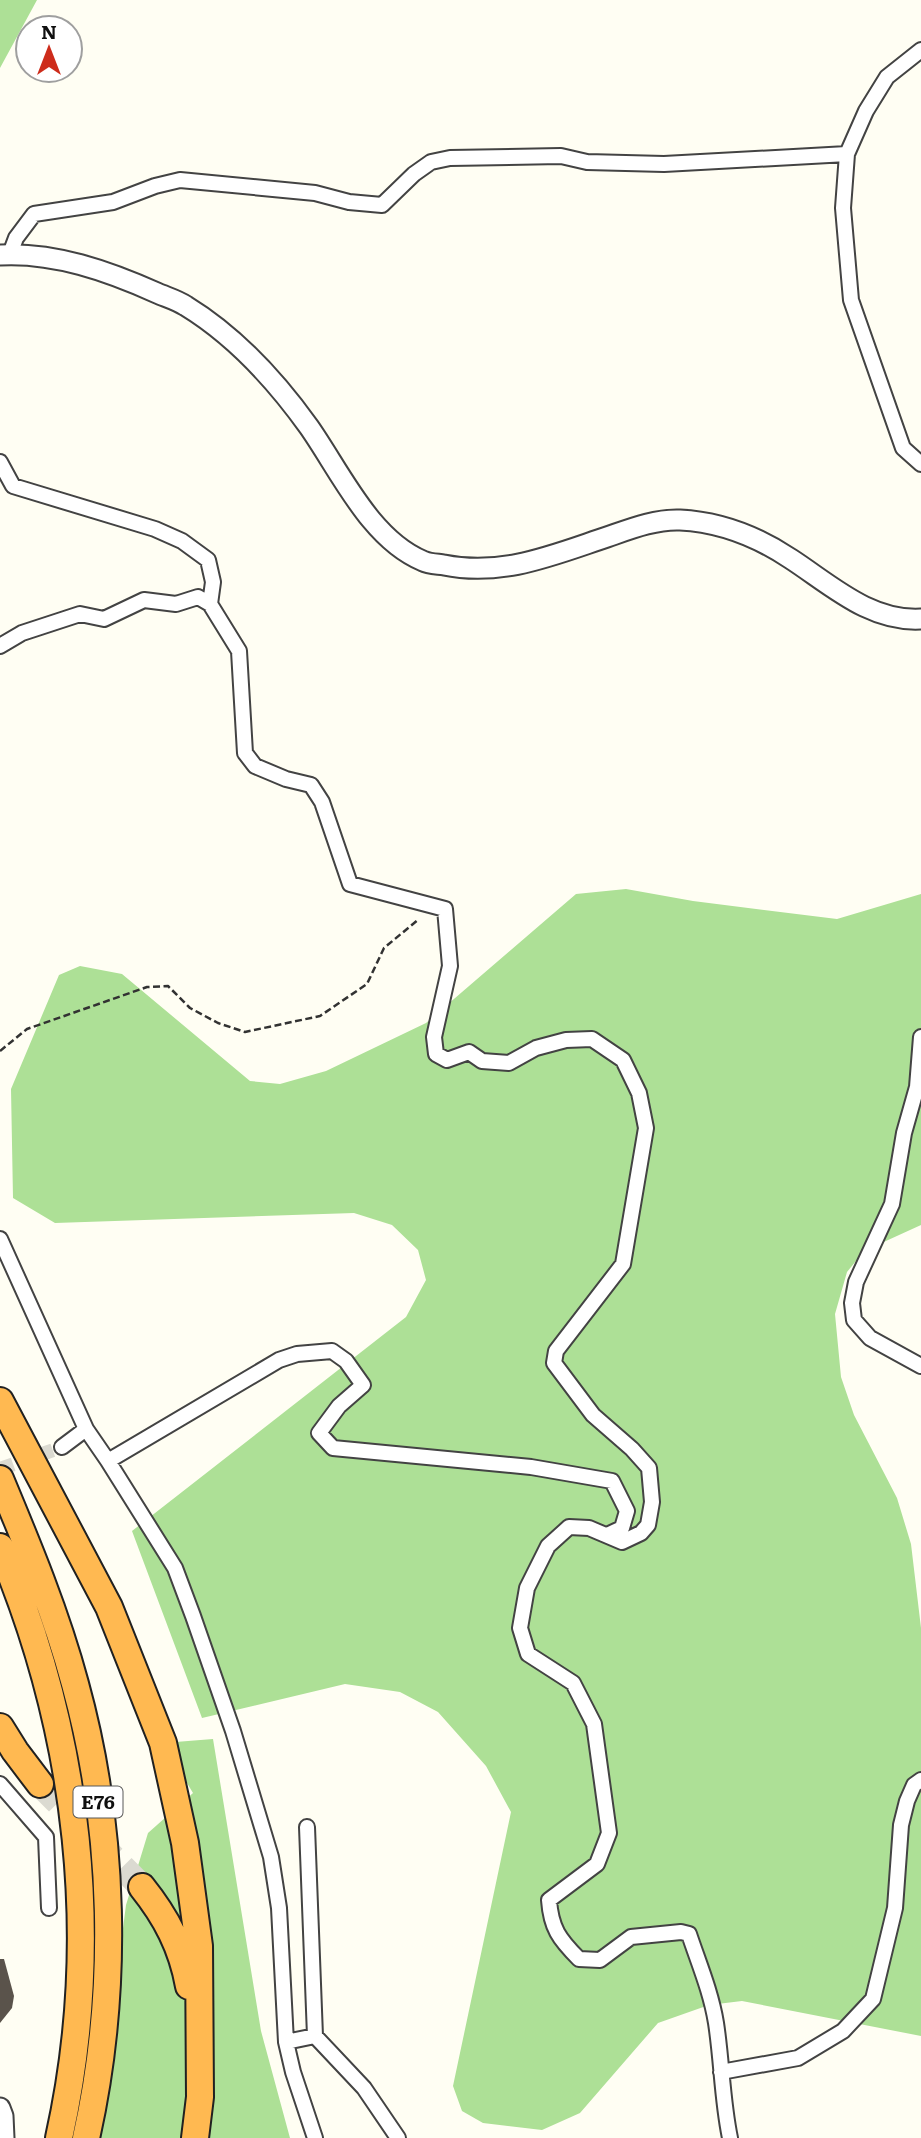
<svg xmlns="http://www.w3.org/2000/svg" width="921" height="2138" font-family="Literata,serif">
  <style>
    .forest { fill: #ade096 }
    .building { fill: #5a534b }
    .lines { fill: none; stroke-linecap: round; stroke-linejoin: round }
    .minor-tunnel { stroke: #dbdad1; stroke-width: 14; stroke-dasharray: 14 7; stroke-linecap: butt }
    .motorway-tunnel { stroke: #dbdad1; stroke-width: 26; stroke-dasharray: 26 13; stroke-linecap: butt }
    .minor-casing { stroke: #434343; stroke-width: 18 }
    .tertiary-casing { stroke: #434343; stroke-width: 23 }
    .motorway-casing { stroke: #212121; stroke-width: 30 }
    .path { stroke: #323232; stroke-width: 2.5; stroke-dasharray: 7 3.5; stroke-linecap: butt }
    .minor { stroke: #fff; stroke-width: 14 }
    .tertiary { stroke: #fff; stroke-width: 19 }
    .motorway { stroke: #ffb951; stroke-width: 26 }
    .labels { text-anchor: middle; stroke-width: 7; stroke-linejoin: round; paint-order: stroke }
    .shield { fill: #fff; stroke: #585858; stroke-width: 2 }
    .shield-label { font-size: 19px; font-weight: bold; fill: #101010 }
  </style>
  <rect width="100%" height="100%" fill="#fffef3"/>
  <path class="forest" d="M0 0H37L0 68Z
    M626 889 693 901 837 919 921 894V1225L864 1251 847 1272 835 1314 841 1377 854 1415 897 1498 911 1544 921 1628V2036L742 2001 709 2005 658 2023 580 2113 542 2130 483 2123 462 2111 453 2086 511 1812 486 1766 438 1712 400 1692 345 1684 202 1718 132 1531 406 1317 426 1280 418 1250 392 1225 354 1213 55 1223 13 1198 11 1089 59 975 80 966 122 974 250 1081 280 1084 326 1071 426 1023 576 894Z
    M213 1739 261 2031 290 2138H96L126 1905 148 1833 193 1793 163 1743Z"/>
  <path class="building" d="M0 1959H4L14 1996 12 2008 0 2023Z"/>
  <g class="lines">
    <path class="minor-tunnel" d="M0 1469 62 1447"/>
    <path class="motorway-tunnel" d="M40 1784 142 1887"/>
    <defs>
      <path id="minor" d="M921 50 887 77 866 111 847 154 843 208 851 300 903 448 921 464
        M10 254 16 238 34 214 113 202 155 186 180 180 315 193 349 202 382 205 414 174 431 162 450 158 561 156 587 162 664 164 847 154
        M0 462 13 486 155 529 182 541 208 560 213 582 210 604 239 651 245 753 255 766 286 779 311 785 322 802 350 884 445 909 450 966 434 1037 436 1054 447 1060 469 1052 482 1061 509 1063 536 1048 566 1040 592 1039 623 1060 639 1093 646 1128 623 1264 556 1351 554 1363 593 1415 632 1449 649 1468 652 1502 648 1525 641 1533 622 1542 589 1528 569 1527 548 1546 527 1588 520 1628 528 1654 573 1683 594 1724 609 1833 597 1864 549 1900C551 1928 559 1939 579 1959L600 1960 631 1937 681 1932 689 1934C699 1964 711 1992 716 2023 722 2062 722 2100 730 2138
        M0 646 22 633 80 614 104 619 144 600 176 604 198 597 210 604
        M921 1037 917 1087 904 1133 892 1204 856 1282 852 1303 854 1320 870 1338 921 1366
        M0 1239 86 1429 108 1461 175 1568 193 1616 233 1731 271 1857 279 1908 286 2042 293 2072 315 2138
        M62 1447 86 1429
        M108 1461 279 1360 297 1354 332 1351 346 1361 363 1385 339 1406 319 1433 333 1448 531 1467 612 1481 627 1511 622 1528 607 1535
        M0 1784 46 1837 49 1908
        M307 1827 315 2036
        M286 2042 315 2036 364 2088 398 2138
        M721 2072 798 2058 843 2031 873 1999 895 1908 901 1825 907 1801 914 1785 921 1780"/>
      <path id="tertiary" d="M0 255C54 252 108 271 157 293 166 297 177 300 186 306 235 336 276 381 309 427 340 471 370 539 423 561 429 564 438 564 444 565 502 577 553 555 607 537 630 529 655 519 680 520 720 522 758 537 791 559 831 585 870 622 921 619
        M0 2108 3 2116 4 2138"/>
      <path id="motorway" d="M0 1401 109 1607 163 1743 185 1843 199 1946 200 2097 195 2138
        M0 1479C28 1546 56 1613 75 1684 115 1829 119 1991 86 2138
        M0 1547C79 1734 103 1940 59 2138
        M0 1727 15 1751 40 1784
        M142 1887C166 1917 182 1947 189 1986"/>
    </defs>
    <use href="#minor" class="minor-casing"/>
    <use href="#tertiary" class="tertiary-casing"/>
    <use href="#motorway" class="motorway-casing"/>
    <path class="path" d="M0 1051 27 1029 147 987 168 986 190 1008 218 1023 245 1032 320 1016 367 984 384 948 419 919"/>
    <use href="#minor" class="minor"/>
    <use href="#tertiary" class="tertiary"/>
    <use href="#motorway" class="motorway"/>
  </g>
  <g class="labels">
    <rect class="shield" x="73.5" y="1786.5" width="49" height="31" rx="5"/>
    <g class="shield-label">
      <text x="98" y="1809">E76</text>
    </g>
  </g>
  <g transform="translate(49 49)"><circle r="33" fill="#ffffff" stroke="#9f9f9f" stroke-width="2"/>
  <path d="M0-5L12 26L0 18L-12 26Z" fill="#cd2c1b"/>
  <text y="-10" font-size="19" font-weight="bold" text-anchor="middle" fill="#101010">N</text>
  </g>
</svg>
